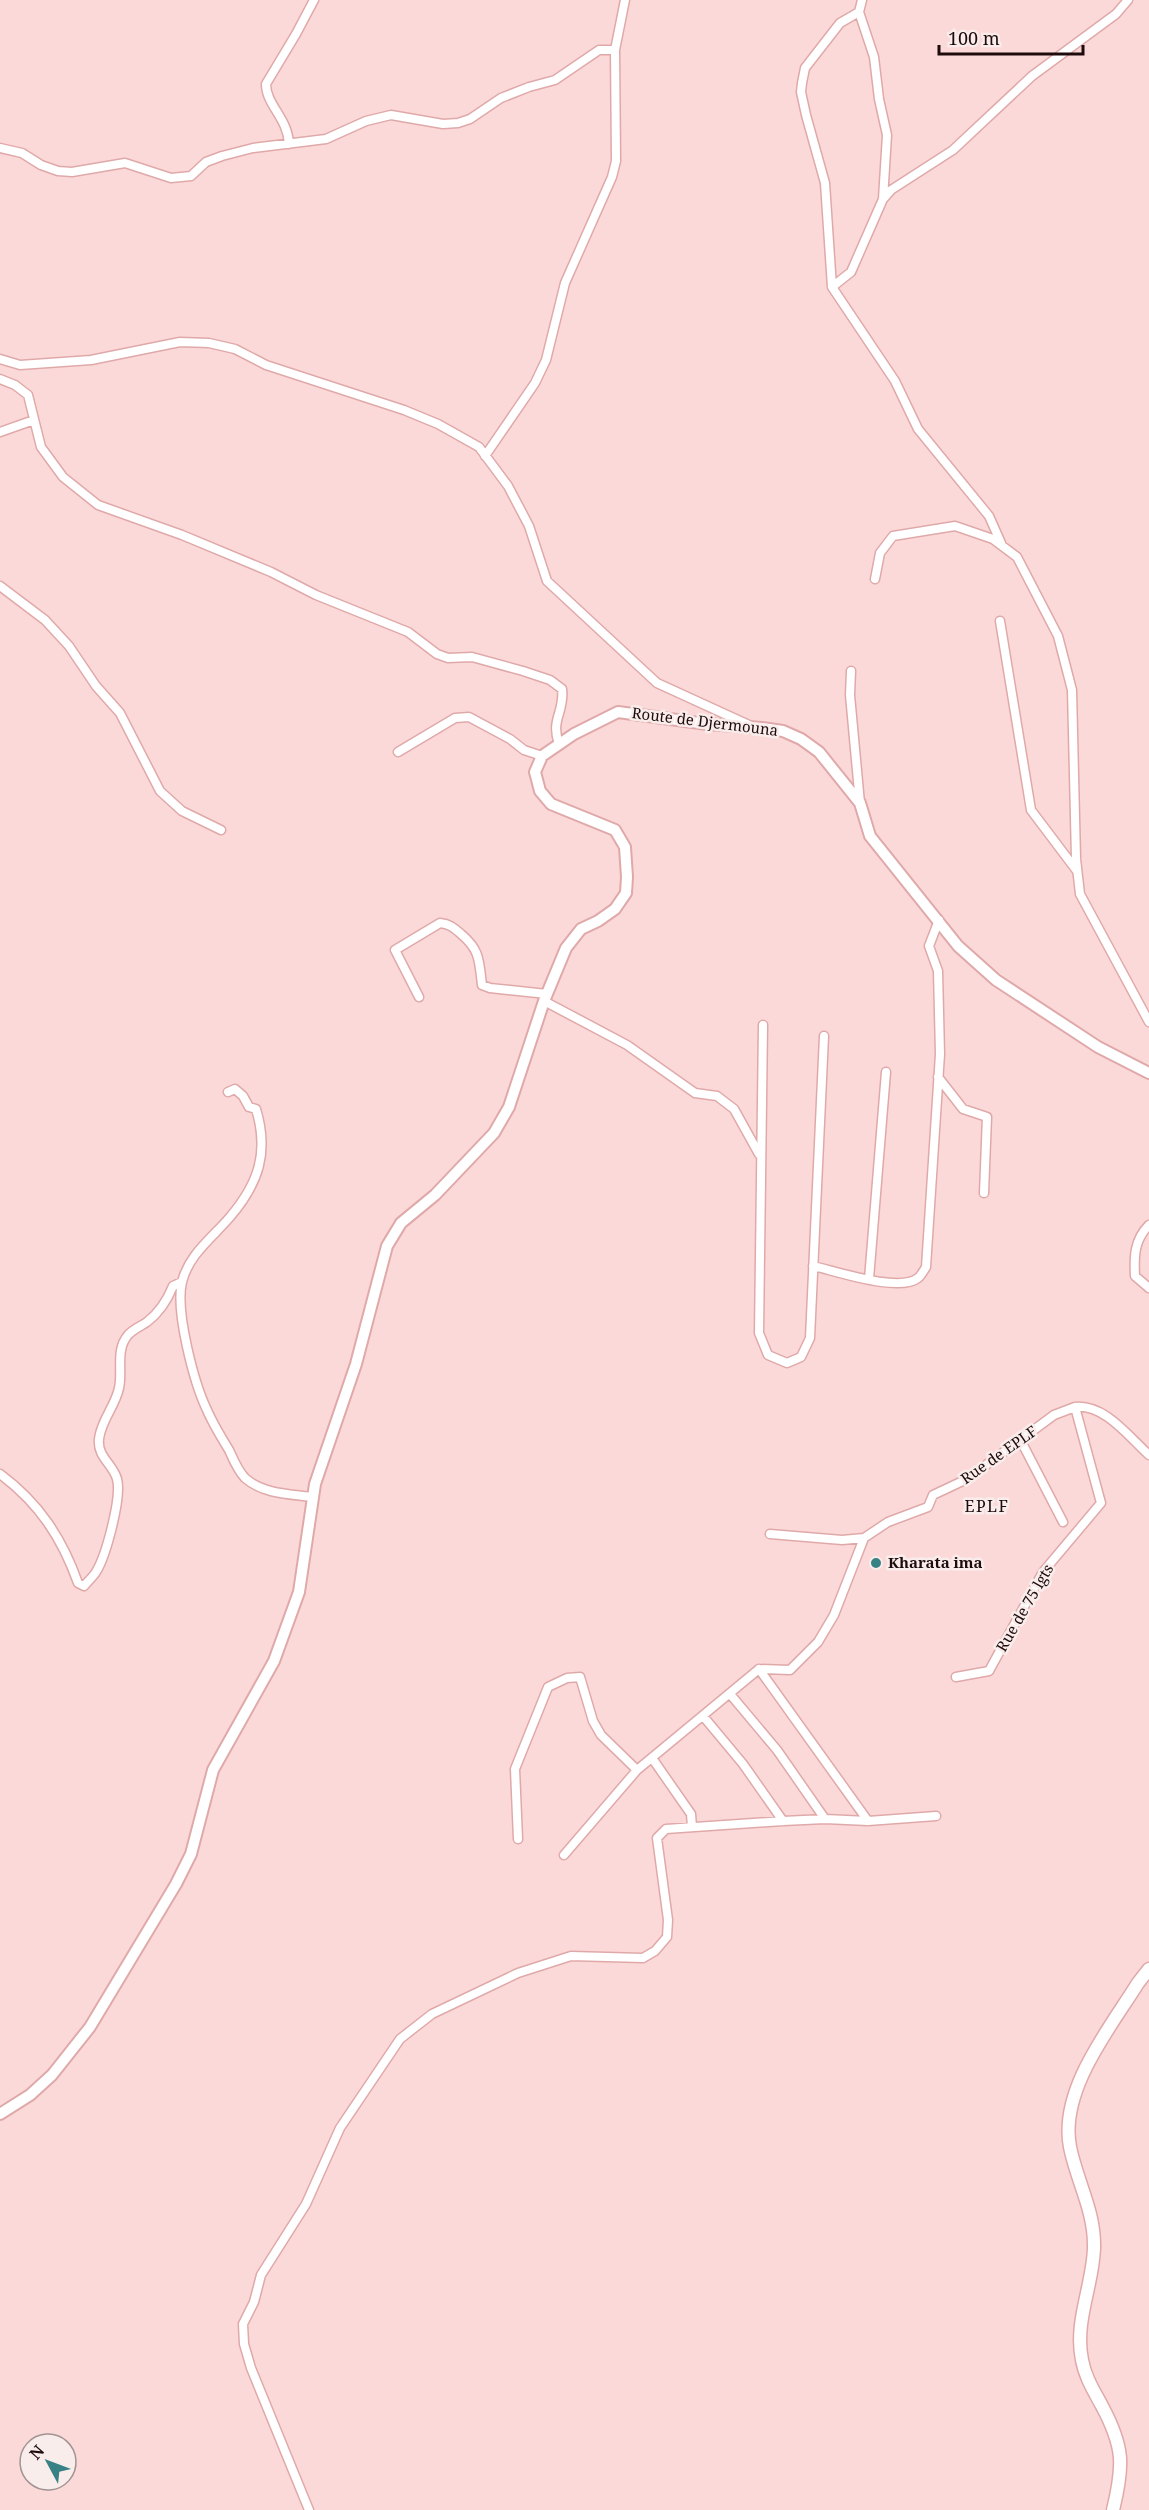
<svg xmlns="http://www.w3.org/2000/svg" width="1149" height="2510" font-family="'Noto Serif',serif">
  <style>
    .lines { fill: none; stroke-linecap: round; stroke-linejoin: round }
    .minor-casing { stroke: #e0a9a9; stroke-width: 11 }
    .tertiary-casing { stroke: #e0a9a9; stroke-width: 14 }
    .secondary-casing { stroke: #e0a9a9; stroke-width: 15 }
    .minor { stroke: #fff; stroke-width: 8 }
    .tertiary { stroke: #fff; stroke-width: 10 }
    .secondary { stroke: #fff; stroke-width: 12 }
    .poi-dot { fill: #388184; stroke: #f9edec; stroke-width: 2 }
    .labels { text-anchor: middle; stroke-width: 5; stroke-linejoin: round; paint-order: stroke }
    .street-label { font-size: 15px; fill: #1e0b0c; stroke: #f9edec }
    .poi-label { font-size: 15px; font-weight: bold; fill: #1e0b0c; stroke: #f9edec; text-anchor: start }
    .neighbourhood-label { font-size: 16px; letter-spacing: 1.5px; fill: #1e0b0c; stroke: #f9edec }
  </style>
  <rect width="100%" height="100%" fill="#fcd9d9"/>
  <g class="lines">
    <defs>
      <path id="minor" d="M862 0 859 12 840 23 805 68 802 83 801 92 806 115 825 183 832 287 895 381 918 429 989 516 1001 543
        M859 12 874 57 879 99 887 135 883 199
        M289 144C288 118 266 105 266 84L296 34 314 0
        M0 148 22 153 41 165 58 171 72 172 125 163 171 178 191 176 206 162 222 156 253 148 326 139 366 121 391 115 443 124 458 123 470 119 501 98 529 87 555 80 599 50H615
        M832 287 851 272 883 199 891 190 953 150 1032 76 1116 14 1128 0
        M0 359 20 365 91 360 180 342 209 343 235 349 266 365 404 410 438 424 479 447 508 486 529 526 547 581 657 683 751 726
        M0 379 15 385 28 395 41 447 63 477 98 505 182 535 271 572 316 595 408 632 437 654 448 658 472 657 523 671 550 680 562 689C565 712 550 719 559 744L563 742
        M0 432 34 420
        M485 456 535 383 546 360 565 283 612 177 616 161 615 50 625 0
        M875 579 880 553 893 536 955 526 993 539 1017 557 1058 636 1072 690 1076 859 1080 894 1149 1022
        M0 586 45 620 69 646 96 686 120 713 160 791 182 811 221 830
        M1000 621 1031 810 1077 871
        M851 671 850 695 860 803
        M398 752 455 718 469 717 510 739 524 750 542 756
        M419 997 395 950 440 923C450 924 454 928 461 934 480 950 479 960 482 985L490 988 547 994
        M544 1001 627 1045 695 1093 717 1096 734 1109 759 1154
        M763 1025 759 1333 768 1355 787 1363 801 1357 810 1338 824 1036
        M938 1077 963 1109 987 1117 984 1193
        M228 1092 235 1089 243 1096 249 1107 256 1109C269 1152 259 1183 230 1217 212 1238 189 1254 182 1282 175 1311 194 1383 207 1410 213 1424 221 1437 229 1450 233 1459 238 1471 245 1478 263 1494 289 1494 313 1497
        M1149 1225C1134 1240 1134 1257 1135 1276L1149 1288
        M813 1266C836 1271 899 1293 918 1278 921 1276 924 1270 926 1267L940 1054 938 971 929 946 939 920
        M869 1279 886 1072
        M1021 1441 1063 1522
        M0 1474C39 1503 62 1538 78 1583L84 1586C87 1582 93 1577 96 1572 106 1556 122 1497 117 1479 113 1464 97 1457 99 1439 101 1420 115 1407 119 1388 123 1371 115 1350 128 1335 132 1330 141 1326 147 1322 160 1312 167 1301 173 1286L182 1282
        M770 1534 842 1540 864 1538 888 1522 928 1507 933 1495 967 1479 1054 1415 1075 1407
        M759 1669 790 1670 818 1642 834 1615 864 1538
        M956 1677 989 1671 1043 1572 1101 1503 1075 1407C1105 1404 1128 1436 1149 1455
        M730 1694 777 1750 825 1819
        M703 1716 743 1764 783 1821
        M652 1758 691 1814 692 1827
        M518 1839 515 1769 548 1687 567 1678 580 1677 593 1721 601 1735 637 1770
        M564 1855 637 1770 759 1669 868 1821
        M309 2510 251 2368 244 2344 243 2324 254 2302 261 2275 306 2204 340 2128 400 2039 432 2014 518 1973 571 1956 643 1958 655 1951 667 1937 668 1920 657 1838 666 1829 783 1821 825 1819 868 1821 936 1816"/>
      <path id="tertiary" d="M0 2114 30 2095 52 2075 90 2027 176 1884 191 1854 213 1770 274 1661 299 1592 315 1484 356 1364 387 1246 401 1223 435 1195 494 1133 509 1107 544 1001 566 948 581 929 598 921 615 909 626 893 627 877 625 847 615 830 551 804 540 791 535 772 542 756 574 734 618 712 707 724 762 728 783 731 801 739 819 752 860 803 870 836 958 946 996 980 1098 1047 1149 1073"/>
      <path id="secondary" d="M1113 2510C1124 2465 1124 2447 1102 2406 1094 2391 1085 2377 1082 2360 1074 2322 1093 2285 1094 2248 1095 2211 1077 2182 1070 2147 1059 2090 1110 2028 1138 1983L1149 1969"/>
    </defs>
    <use href="#minor" class="minor-casing"/>
    <use href="#tertiary" class="tertiary-casing"/>
    <use href="#secondary" class="secondary-casing"/>
    <use href="#minor" class="minor"/>
    <use href="#tertiary" class="tertiary"/>
    <use href="#secondary" class="secondary"/>
  </g>
  <circle class="poi-dot" cx="876" cy="1563" r="6"/>
  <g class="labels">
    <g class="street-label">
      <text transform="translate(705 722) rotate(7)" y="5">Route de Djermouna</text>
      <text transform="translate(999 1455) rotate(-35)" y="5">Rue de EPLF</text>
      <text transform="translate(1025 1608) rotate(-60)" y="5">Rue de 75 lgts</text>
    </g>
    <g class="poi-label">
      <text x="888" y="1568">Kharata ima</text>
    </g>
    <g class="neighbourhood-label">
      <text x="987" y="1512">EPLF</text>
    </g>
  </g>
  <g transform="translate(48 2462) rotate(311)"><circle r="28" fill="#f9edec" stroke="#a19392" stroke-width="1.5"/>
  <path d="M0-4.5L10 22L0 15L-10 22Z" fill="#388184"/>
  <text y="-9" font-size="16" font-weight="bold" text-anchor="middle" fill="#1e0b0c">N</text>
  </g>
  <path d="M939 45v9h144v-9" fill="none" stroke="#1e0b0c" stroke-width="3"/>
  <text x="948" y="45" font-size="18" fill="#1e0b0c" stroke="#f9edec" stroke-width="4.5" paint-order="stroke">100 m</text>
</svg>
